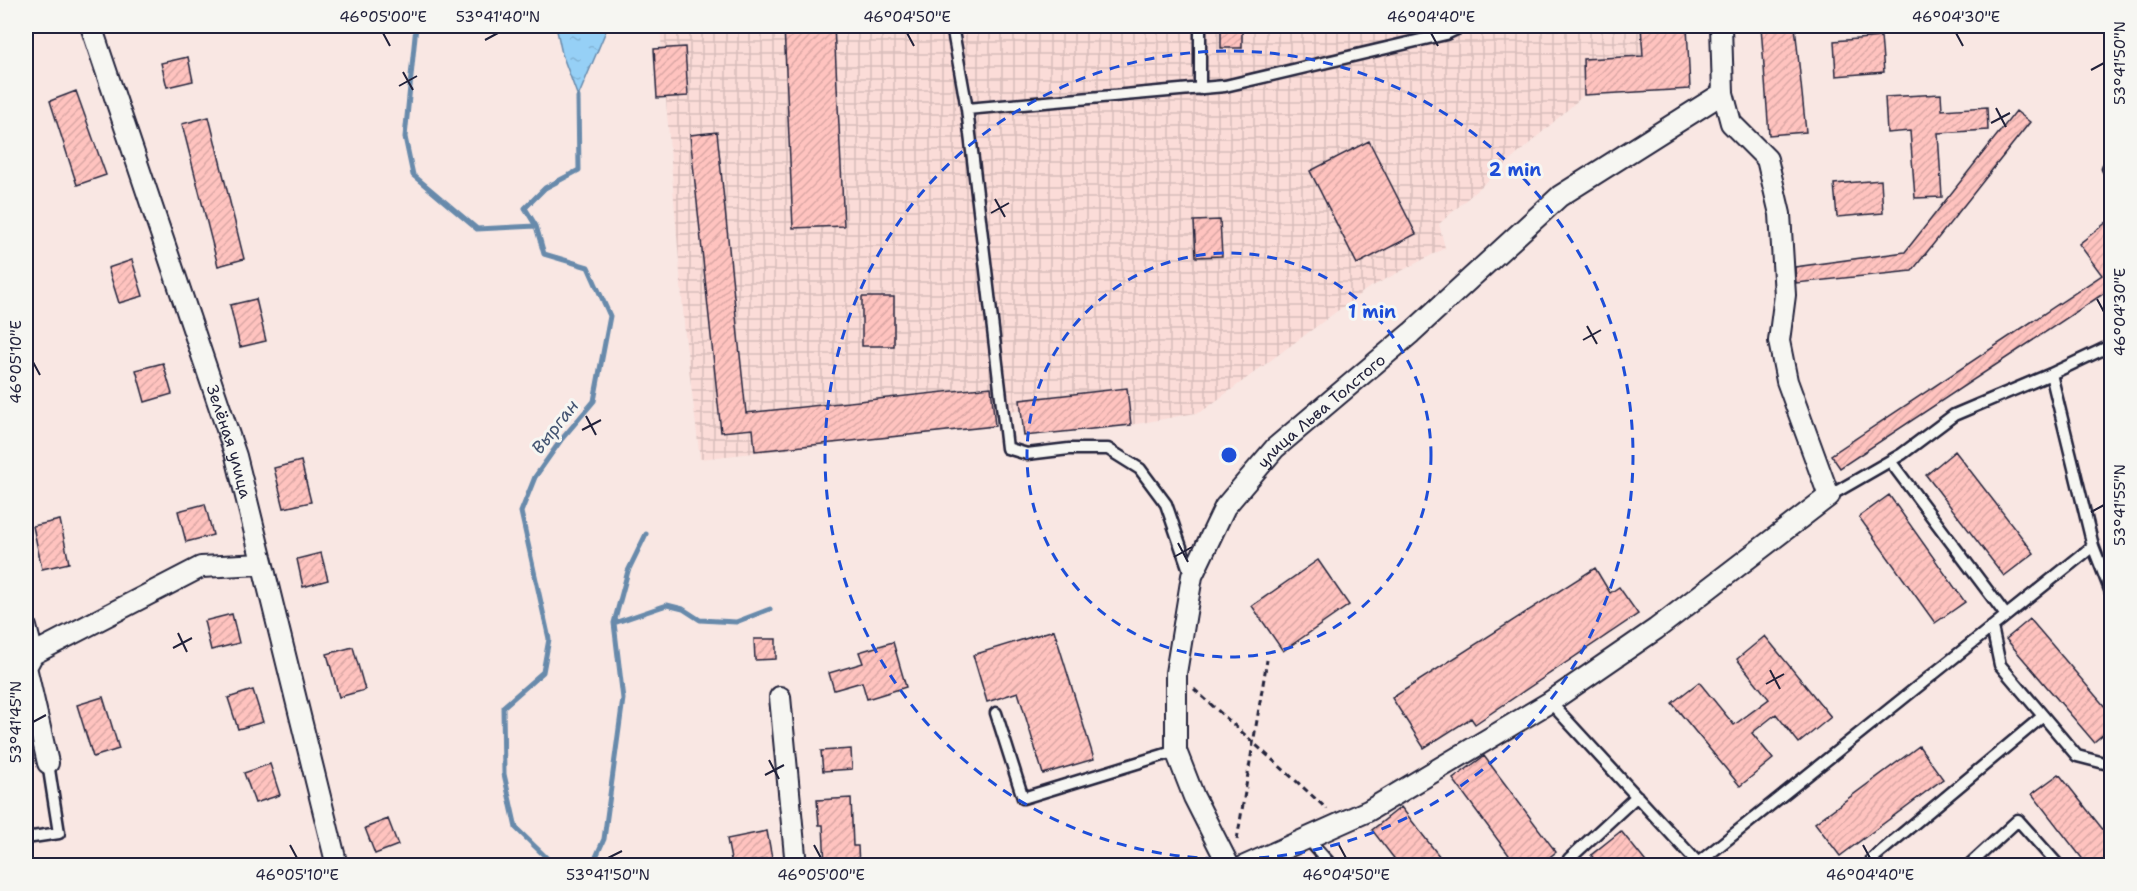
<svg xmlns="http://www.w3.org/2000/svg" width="2137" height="891" font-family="'Shantell Sans',sans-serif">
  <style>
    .industrial { fill: url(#industrial-grid) }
    .water { fill: url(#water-ripples); stroke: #688aab; stroke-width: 1.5 }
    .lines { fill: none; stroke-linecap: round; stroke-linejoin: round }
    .stream { stroke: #688aab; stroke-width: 5 }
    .building { fill: url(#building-hatch); stroke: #22223b; stroke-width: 1.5 }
    .lane-casing { stroke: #22223b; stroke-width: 15 }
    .street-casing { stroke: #22223b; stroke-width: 24 }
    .path { stroke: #22223b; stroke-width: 3; stroke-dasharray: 6 4.5; stroke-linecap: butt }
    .lane { stroke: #f6f6f2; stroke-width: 10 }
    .street { stroke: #f6f6f2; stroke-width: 20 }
    .ticks { fill: none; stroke: #22223b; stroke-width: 2 }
    .ring { fill: none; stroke: #1d4ed8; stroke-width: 3; stroke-dasharray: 10 8 }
    .labels { text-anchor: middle; stroke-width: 6; stroke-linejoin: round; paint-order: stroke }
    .street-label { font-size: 16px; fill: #22223b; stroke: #f6f6f2 }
    .water-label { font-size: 18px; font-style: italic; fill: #455673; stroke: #f6f6f2 }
    .centre { fill: #1d4ed8; stroke: #f6f6f2; stroke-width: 3 }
    .ring-label { font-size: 18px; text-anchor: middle; font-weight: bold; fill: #1d4ed8; stroke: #f6f6f2; stroke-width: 6; stroke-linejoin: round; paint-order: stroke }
    .neatline { fill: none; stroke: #22223b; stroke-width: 2 }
    .ticks-label { font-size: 15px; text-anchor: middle; fill: #22223b }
  </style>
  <defs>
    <pattern id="industrial-grid" width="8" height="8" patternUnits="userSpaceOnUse" patternTransform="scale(1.5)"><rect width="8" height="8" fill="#fbdcd8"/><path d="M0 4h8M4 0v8" fill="none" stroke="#d7bcba"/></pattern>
    <pattern id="water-ripples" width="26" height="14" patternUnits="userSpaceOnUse" patternTransform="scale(1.5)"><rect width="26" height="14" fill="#96d0f6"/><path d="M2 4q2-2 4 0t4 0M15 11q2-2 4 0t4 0" fill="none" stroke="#81b2d4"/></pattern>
    <pattern id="building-hatch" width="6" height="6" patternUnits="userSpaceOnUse" patternTransform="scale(1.5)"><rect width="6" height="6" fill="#ffc3bf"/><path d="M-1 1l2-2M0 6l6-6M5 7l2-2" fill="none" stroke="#daa7a5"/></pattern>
  </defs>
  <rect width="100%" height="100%" fill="#f9e7e3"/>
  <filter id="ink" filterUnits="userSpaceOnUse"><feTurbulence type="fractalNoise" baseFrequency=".0167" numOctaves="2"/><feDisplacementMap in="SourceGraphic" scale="12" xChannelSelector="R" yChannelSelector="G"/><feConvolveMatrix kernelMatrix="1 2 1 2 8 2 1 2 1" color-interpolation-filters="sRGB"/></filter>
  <g filter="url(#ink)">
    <path class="industrial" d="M660 26H1687L1690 89 1584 95 1439 224 1445 248 1367 289 1201 412 1131 425 1024 436 1021 410 994 415 995 426 700 459 685 335Z"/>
    <path class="water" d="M556 26H608L578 97 562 54Z"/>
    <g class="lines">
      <path class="stream" d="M416 26 405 137 413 175 477 229 536 226 544 254 588 267 610 316 594 401 561 440 535 477 521 512 549 639 543 672 503 707 504 774 516 828 555 866
        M536 226 525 208 545 188 579 170 578 97
        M614 623 667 605 683 609 700 620 736 622 770 609
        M592 866 604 839 623 699 614 623 628 571 646 534"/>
    </g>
    <path class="building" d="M784 26H834L844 226 793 228Z
      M1221 26H1242V48H1221Z
      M1641 26H1687L1690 89 1584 95 1583 59 1643 56Z
      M1761 26H1795L1806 132 1769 135Z
      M1881 37 1884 72 1836 76 1834 41Z
      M685 47 688 96 657 98 654 49Z
      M188 57 193 81 167 87 161 63Z
      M76 91 106 175 77 185 50 101Z
      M1941 94 1942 110 1987 107 1988 130 1938 133 1942 197 1915 198 1910 131 1887 133 1885 97Z
      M2016 111 2030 122 1912 271 1796 283 1795 267 1905 252Z
      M209 117 244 259 218 266 182 124Z
      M717 132 746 413 991 387 995 426 755 451 753 429 721 432 690 135Z
      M1369 141 1416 234 1357 264 1310 171Z
      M1881 180 1883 213 1837 217 1834 184Z
      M2112 218V288L1840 468 1831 455 2102 275 2079 244Z
      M1220 220 1222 256 1196 257 1194 221Z
      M132 260 143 296 119 303 108 268Z
      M862 297H894V346H862Z
      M256 299 266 341 240 347 230 305Z
      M163 363 172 394 145 402 136 370Z
      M1127 388 1131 425 1024 436 1020 400Z
      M1955 451 2034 553 2004 576 1926 475Z
      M301 461 311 502 284 508 274 468Z
      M1889 495 1965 602 1935 623 1859 517Z
      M205 504 213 535 186 542 178 511Z
      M60 520 69 563 42 569 33 526Z
      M321 553 328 580 303 587 297 559Z
      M1318 560 1349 605 1283 651 1252 606Z
      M1595 568 1610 593 1619 587 1638 614 1475 724 1471 718 1424 748 1392 698Z
      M232 614 239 643 211 650 204 621Z
      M2030 619 2112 715V727L2094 742 2006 639Z
      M1054 630 1094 759 1043 774 1018 692 987 702 973 655Z
      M1765 636 1831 717 1799 743 1776 714 1752 733 1773 759 1740 786 1672 703 1699 682 1734 725 1769 699 1737 659Z
      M754 639H776V659L755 660Z
      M893 642 906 687 867 699 862 682 834 690 829 673 863 663 859 652Z
      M353 647 365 690 339 697 327 654Z
      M253 690 263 722 238 729 228 698Z
      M103 697 119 749 93 757 77 705Z
      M1919 746 1943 779 1840 856 1815 823Z
      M851 749 852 769 823 771 821 751Z
      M1484 756 1556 852 1538 866H1517L1453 779Z
      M270 764 280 795 255 803 244 773Z
      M2059 774 2112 841V866H2088L2032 794Z
      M851 798 853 846H858L859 866H825L823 825H819L817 800Z
      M1401 807 1447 866H1400L1372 830Z
      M388 819 398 845 375 854 365 828Z
      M767 831 772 858 732 865 727 839Z
      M1621 831 1649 866H1599L1591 855Z"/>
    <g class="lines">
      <defs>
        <path id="lane" d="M952 26 967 109 1007 448 1027 454 1069 449H1108L1140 469 1166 504 1191 576
          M1200 26V89
          M967 109 1225 86 1446 34 1463 26
          M2108 168 2112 173
          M2051 374 2093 546 1992 627 2000 665 2077 756 2112 765
          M1890 461 2005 614
          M1829 496 1902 454 1954 415 2051 374 2112 345
          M2093 546 2112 595
          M1550 702 1698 863 1992 627
          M996 713 1023 798 1176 751
          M26 838 59 833 48 763
          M1307 838 1332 866
          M1573 866 1569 859 1637 796
          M1878 866 1872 859 2043 716
          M1968 866 2018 820 2059 866"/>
        <g id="street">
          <path id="s1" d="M91 26 236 456 337 866"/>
          <path d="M26 627 33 654"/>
          <path d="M780 697 796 866"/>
          <path d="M48 763 26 667 33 654 201 567 262 564"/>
          <path id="s2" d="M1229 866 1194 797 1176 751V673L1192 576 1225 507 1275 448 1411 333 1560 196 1723 93"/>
          <path d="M1245 866 1368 811 1550 702 1656 629 1829 496 1787 381 1779 341 1785 295 1780 214 1767 159 1731 123 1723 93 1721 26"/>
        </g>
      </defs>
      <use href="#lane" class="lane-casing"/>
      <use href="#street" class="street-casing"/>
      <path class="path" d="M1194 689 1327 809
        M1237 840 1267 660"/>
      <use href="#lane" class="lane"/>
      <use href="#street" class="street"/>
    </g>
  </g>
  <path class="ticks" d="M383 33 390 46M907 33 914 46M1431 33 1438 46M1956 33 1963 46M485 40 498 33M2091 70 2104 63M403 72 413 90M399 86 417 76M1996 108 2006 127M1991 123 2010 113M995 199 1005 217M991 213 1009 203M2097 299 2104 312M1587 326 1597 344M1583 340 1601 330M33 362 40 375M586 416 596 435M582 430 601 420M2091 512 2104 505M1178 543 1188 562M1174 557 1192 547M178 633 187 652M173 648 192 638M1770 670 1780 689M1766 684 1784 674M33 722 46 715M769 760 779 779M765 775 784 765M290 845 297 858M814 845 821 858M1339 845 1346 858M1863 845 1870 858M608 858 622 851"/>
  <g class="ring">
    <circle cx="1229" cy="455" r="202"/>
    <circle cx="1229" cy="455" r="404"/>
  </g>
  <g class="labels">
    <g class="street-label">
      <text dy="6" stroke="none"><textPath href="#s2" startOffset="516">улица Льва Толстого</textPath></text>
      <text dy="6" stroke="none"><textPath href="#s1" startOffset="438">Зелёная улица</textPath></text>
    </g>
    <g class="water-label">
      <text transform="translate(555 427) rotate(-52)" y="6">Вырган</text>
    </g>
  </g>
  <circle cx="1229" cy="455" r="9" class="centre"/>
  <g class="ring-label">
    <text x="1515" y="176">2 min</text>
    <text x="1372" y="318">1 min</text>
  </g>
  <rect width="2137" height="891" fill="none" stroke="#f6f6f2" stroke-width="66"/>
  <rect x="33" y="33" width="2071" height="825" class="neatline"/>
  <g class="ticks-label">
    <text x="383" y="22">46°05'00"E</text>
    <text x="498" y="22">53°41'40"N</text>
    <text x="907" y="22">46°04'50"E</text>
    <text x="1431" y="22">46°04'40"E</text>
    <text x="1956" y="22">46°04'30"E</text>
    <text transform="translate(2120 63) rotate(-90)" y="5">53°41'50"N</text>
    <text transform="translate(2120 312) rotate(-90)" y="5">46°04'30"E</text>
    <text transform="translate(16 362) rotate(-90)" y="5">46°05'10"E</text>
    <text transform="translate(2120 505) rotate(-90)" y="5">53°41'55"N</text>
    <text transform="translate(16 722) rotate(-90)" y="5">53°41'45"N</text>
    <text x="297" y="880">46°05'10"E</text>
    <text x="608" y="880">53°41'50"N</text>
    <text x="821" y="880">46°05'00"E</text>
    <text x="1346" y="880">46°04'50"E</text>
    <text x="1870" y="880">46°04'40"E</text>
  </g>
</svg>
